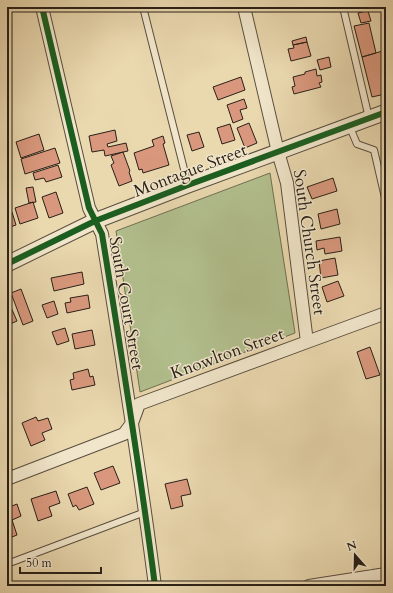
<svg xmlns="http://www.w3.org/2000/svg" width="393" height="593" font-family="Cardo,serif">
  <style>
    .green { fill: #b2c08e; stroke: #6e7053 }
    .building { fill: #d9987d; stroke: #292018 }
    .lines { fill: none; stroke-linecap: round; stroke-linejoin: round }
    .service-casing { stroke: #594e3e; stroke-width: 8 }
    .minor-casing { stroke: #594e3e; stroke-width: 14 }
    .tertiary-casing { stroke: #594e3e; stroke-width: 17 }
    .service { stroke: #f1e6cb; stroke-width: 6 }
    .minor { stroke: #f1e6cb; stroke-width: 12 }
    .tertiary { stroke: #f1e6cb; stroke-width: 15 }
    .cycleway-casing { stroke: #f1e6cb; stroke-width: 8 }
    .cycleway { stroke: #1b5e20; stroke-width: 6 }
    .labels { text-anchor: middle; stroke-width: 3; stroke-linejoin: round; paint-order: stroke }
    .street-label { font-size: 17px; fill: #292018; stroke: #f1e6cb }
  </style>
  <rect width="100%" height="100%" fill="#ead8af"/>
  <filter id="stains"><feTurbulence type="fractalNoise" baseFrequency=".005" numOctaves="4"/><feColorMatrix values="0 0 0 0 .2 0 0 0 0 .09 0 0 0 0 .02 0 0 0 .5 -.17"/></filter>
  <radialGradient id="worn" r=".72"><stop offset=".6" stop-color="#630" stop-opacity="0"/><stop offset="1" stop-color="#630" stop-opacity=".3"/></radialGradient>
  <path class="green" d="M270 173 295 333 140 392 116 231Z"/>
  <path class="building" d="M366 11H368L371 21 361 23 358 13Z
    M369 23 376 53 362 57 354 26Z
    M306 37 307 42 293 45 292 41Z
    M307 42 311 56 291 61 288 49 294 48 293 45Z
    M386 50V82L382 83 385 94 372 97 362 57Z
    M329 57 331 67 320 70 317 60Z
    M316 69 317 76 321 75 322 82 319 83 321 87 294 94 292 87 295 86 293 77 305 74V72Z
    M241 77 245 90 218 100 213 87Z
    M244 99 247 108 240 110 243 119 233 123 227 105Z
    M249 123 257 143 245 148 237 128Z
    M230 124 235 140 222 144 217 128Z
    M115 130 117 141 107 144 108 147 126 143 128 151 105 156 104 150 92 152 89 136Z
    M199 132 204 147 192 151 187 135Z
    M39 134 44 150 21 158 16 142Z
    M163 136 165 143 163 144 169 165 143 173 142 169 139 170 134 153 154 146 152 140Z
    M55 148 60 163 25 174 21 159Z
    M123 152 130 171 129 172 132 181 119 186 111 165 114 163 111 156Z
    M58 165 62 177 46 182 44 178 35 180 33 173Z
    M333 178 337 191 312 199 307 187Z
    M33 187 36 202 29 203 26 188Z
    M56 192 63 213 49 218 42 197Z
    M33 202 38 218 20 224 15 208Z
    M337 209 340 224 321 229 318 214Z
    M7 210H8L9 213 12 212 16 225 7 228Z
    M340 237 342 251 325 254 324 248 317 250 316 241Z
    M335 258 338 275 321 278 319 261Z
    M82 272 84 284 54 291 51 278Z
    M338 281 344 296 327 302 322 287Z
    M21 289 33 321 23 325 11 293Z
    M88 295 90 308 67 313 65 303 71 302 70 298Z
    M54 301 58 314 47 318 42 305Z
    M10 305 17 321 8 325 7 306Z
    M65 328 69 341 57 345 52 332Z
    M92 330 95 345 75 349 72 334Z
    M370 347 380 375 366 379 357 352Z
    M88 369 90 377 93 376 95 385 72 390 70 380 74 379 73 373Z
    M36 417 38 421 48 418 52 429 42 433 45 440 31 446 22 423Z
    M113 466 120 483 101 490 94 473Z
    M187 479 191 494 181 496 183 506 171 509 165 484Z
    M87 487 94 504 79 510 76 505 73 507 68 494Z
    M56 491 60 503 49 507 52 516 38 521 31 499Z
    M17 504 21 516 12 520 17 535 7 539V508Z"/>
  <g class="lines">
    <defs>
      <path id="service" d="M143 7 188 185
        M343 7 369 118
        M349 125 357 144 374 150 386 202
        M7 564 145 512"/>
      <path id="minor" d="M42 7 89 208 102 234C121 351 140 468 155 586
        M244 7 278 152 287 183 307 342
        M7 479 124 434 132 423 139 404 307 342 386 313
        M309 586 386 574"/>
      <path id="tertiary" d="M7 264 95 221 188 185 386 112"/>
    </defs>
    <use href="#service" class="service-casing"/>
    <use href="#minor" class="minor-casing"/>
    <use href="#tertiary" class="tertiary-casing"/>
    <use href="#service" class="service"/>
    <use href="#minor" class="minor"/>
    <use href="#tertiary" class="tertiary"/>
    <defs>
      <path id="cycleway" d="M42 7 89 208 102 234C121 351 140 468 155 586
        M7 264 95 221 188 185 386 112"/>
    </defs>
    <use href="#cycleway" class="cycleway-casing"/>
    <use href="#cycleway" class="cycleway"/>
  </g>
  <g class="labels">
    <g class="street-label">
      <text transform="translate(190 170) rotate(-21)" y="6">Montague Street</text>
      <text transform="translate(310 242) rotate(82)" y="6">South Church Street</text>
      <text transform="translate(127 303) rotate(80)" y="6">South Court Street</text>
      <text transform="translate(227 353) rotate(-20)" y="6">Knowlton Street</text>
    </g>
  </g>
  <rect width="393" height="593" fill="none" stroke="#ead8af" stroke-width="24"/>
  <rect x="8" y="8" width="377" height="577" fill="none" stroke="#292018" stroke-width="2"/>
  <rect x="12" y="12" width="369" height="569" fill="none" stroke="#292018"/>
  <g transform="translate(355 555) rotate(340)" stroke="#f1e6cb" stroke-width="3" paint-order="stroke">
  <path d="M0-3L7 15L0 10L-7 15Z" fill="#292018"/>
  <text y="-6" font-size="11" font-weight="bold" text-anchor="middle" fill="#292018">N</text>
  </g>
  <path d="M20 567v6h81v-6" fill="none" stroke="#292018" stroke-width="2"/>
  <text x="26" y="567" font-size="12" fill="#292018" stroke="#f1e6cb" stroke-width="3" paint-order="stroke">50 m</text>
  <rect width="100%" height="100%" filter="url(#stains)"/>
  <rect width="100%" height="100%" fill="url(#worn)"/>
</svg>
